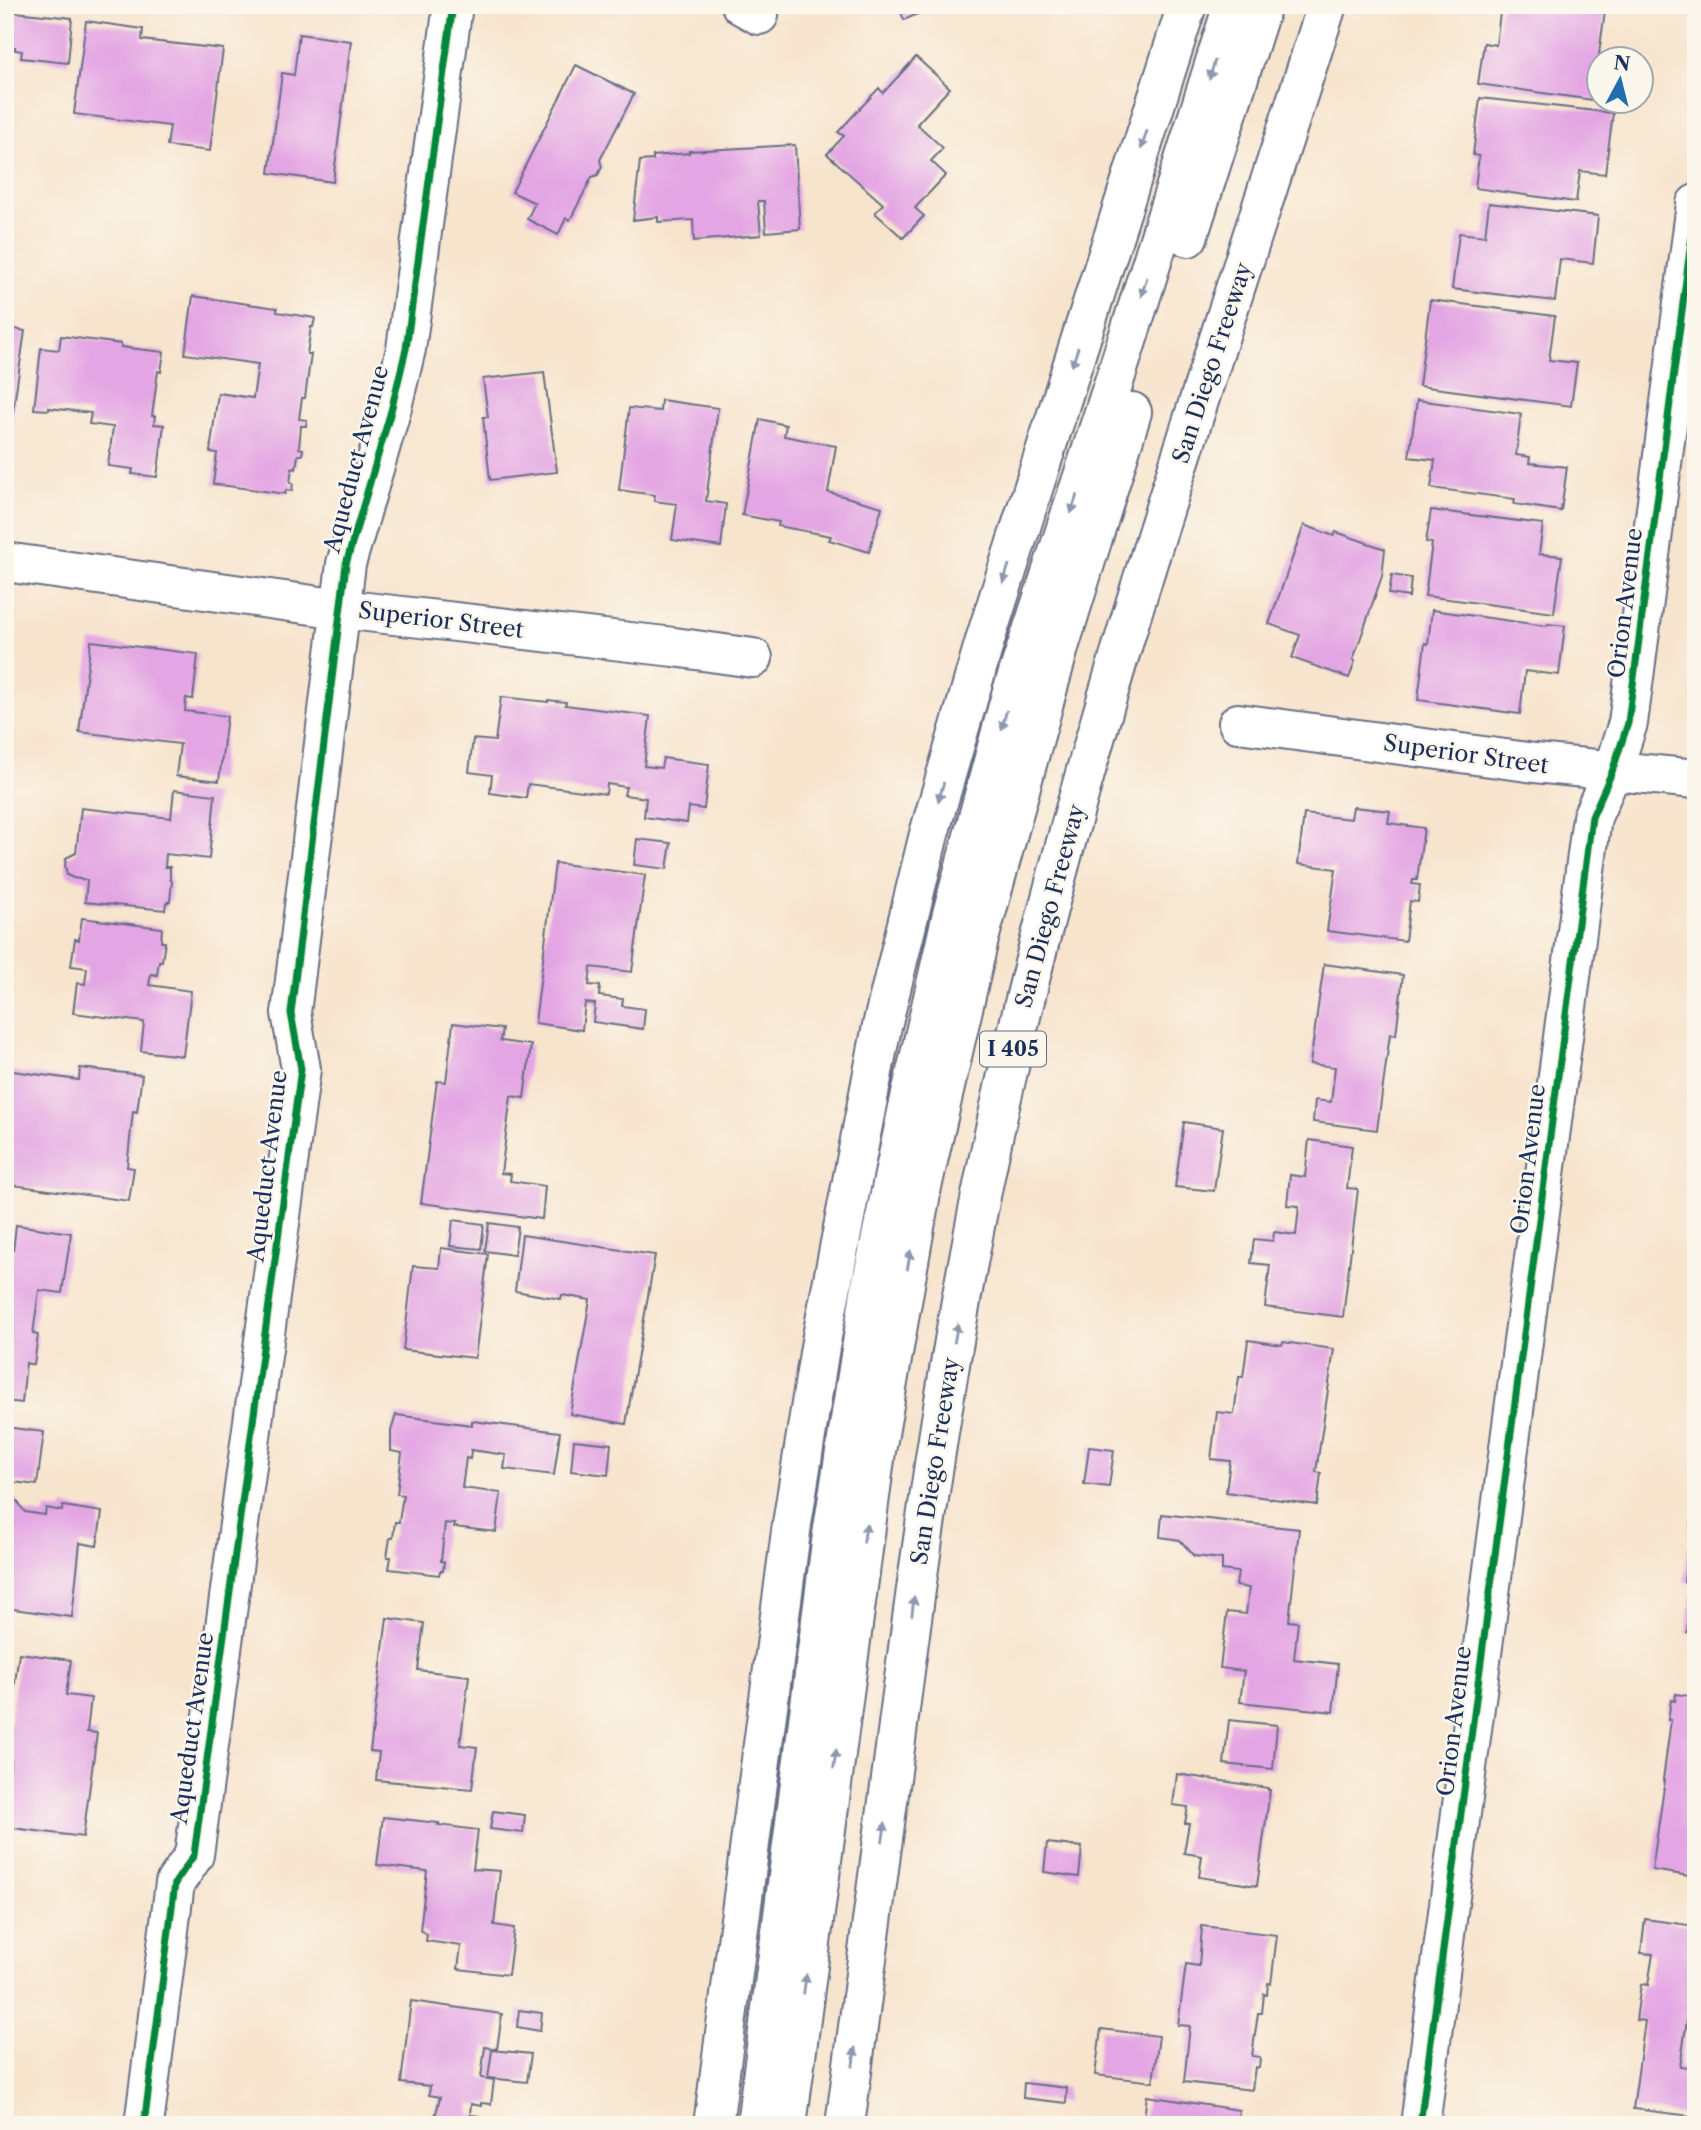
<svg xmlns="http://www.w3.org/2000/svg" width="1701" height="2130" font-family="'Libre Caslon Text',serif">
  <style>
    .building { fill: #e3a5e3 }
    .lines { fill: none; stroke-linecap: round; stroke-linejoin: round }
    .minor-casing { stroke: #686e85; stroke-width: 42 }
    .highway-casing { stroke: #686e85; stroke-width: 42 }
    .minor { stroke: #fff; stroke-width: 38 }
    .highway { stroke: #fff; stroke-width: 38 }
    .cycleway-casing { stroke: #fbf7ec; stroke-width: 11 }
    .cycleway { stroke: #00873e; stroke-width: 7 }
    .oneway { fill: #8d97ae }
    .labels { text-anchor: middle; stroke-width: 5; stroke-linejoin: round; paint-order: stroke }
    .shield { fill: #fbf7ec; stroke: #5e6b89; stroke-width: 2 }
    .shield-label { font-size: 21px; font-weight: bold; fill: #1b2f5e }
    .street-label { font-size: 23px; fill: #1b2f5e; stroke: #fbf7ec }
  </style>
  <rect width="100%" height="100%" fill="#fbf7ec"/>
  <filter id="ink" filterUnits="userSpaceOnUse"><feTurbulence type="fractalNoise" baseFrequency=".0143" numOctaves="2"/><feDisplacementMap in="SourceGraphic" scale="14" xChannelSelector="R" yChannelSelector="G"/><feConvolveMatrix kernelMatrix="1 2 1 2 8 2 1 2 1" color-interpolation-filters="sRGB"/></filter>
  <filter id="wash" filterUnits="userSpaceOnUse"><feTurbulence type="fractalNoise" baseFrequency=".00686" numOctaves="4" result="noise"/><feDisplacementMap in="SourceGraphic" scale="28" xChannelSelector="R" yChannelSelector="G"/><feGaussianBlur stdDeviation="1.57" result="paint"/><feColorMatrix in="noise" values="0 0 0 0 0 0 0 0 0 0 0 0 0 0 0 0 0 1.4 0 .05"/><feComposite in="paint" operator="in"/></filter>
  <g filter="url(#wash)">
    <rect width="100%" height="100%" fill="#f7e4cd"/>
    <g id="blocks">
      <path class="building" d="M898 5H938L904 20Z
        M1501 5H1561L1605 11 1599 54 1626 58V60H1600V101L1478 84 1484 43 1496 45Z
        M5 11 72 18 68 63 21 58 22 51 15 50V47H10L7 81H5Z
        M86 21 143 29 142 40 223 49 210 151 167 146 170 126 74 114Z
        M299 34 351 41 333 182 269 173 282 73 294 75Z
        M916 57 950 88 917 124 943 148 931 161 946 175 915 208 924 216 903 238 875 213 883 204 827 154 844 136 838 132 879 88 883 93Z
        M576 65 634 94 600 160 602 167 598 175 592 177 570 220 566 218 558 235 527 219 535 203 512 192Z
        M5 91H11L8 113 5 112Z
        M1480 98 1613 113 1605 174 1580 171 1576 202 1475 188 1479 156 1473 155Z
        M795 145 800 229 766 232 764 201H758L761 235 694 241 693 220 658 222V217L633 220 640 161 653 160V156L689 153V151Z
        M1489 203 1598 216 1593 263 1560 259 1555 301 1452 289 1459 233 1485 236Z
        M193 296 277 308V312L315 318 313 327H311L307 354H311L305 398H302L299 419 307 420 306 426H301L299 448 303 449 302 455H298L296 469 292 468 290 483H293L292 491 286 490 285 494 213 484 217 453 210 452 218 393 253 398 258 364 185 354Z
        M1430 300 1555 316 1549 360 1577 363 1571 406 1419 386Z
        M5 327 25 331 8 445 5 444Z
        M61 336 121 344V347L164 352 161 372 158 371 152 416H155L154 424 164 425 157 477 132 474 133 469 108 466 113 427 89 424 91 413 49 408V410L34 409 41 348 59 350Z
        M544 372 557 472 490 480 483 417H488L483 379Z
        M661 400 718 408 706 501 726 504 721 547 672 540 677 504 654 501 655 495 619 490 629 408 660 411Z
        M1417 400 1521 414 1516 455 1530 457 1529 463 1567 467 1561 511 1514 504 1515 499 1431 488 1435 460 1409 457Z
        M760 419 786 425 784 436 836 446 828 492 882 507 869 552 829 540 831 536 778 526 779 522 742 515Z
        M1431 510 1543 524 1539 554 1562 556 1554 613 1425 596 1432 543 1426 542Z
        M1304 525 1334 536 1336 532 1385 549 1382 576 1353 660 1355 661 1349 678 1292 658 1300 635 1269 624Z
        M1392 575 1411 578 1409 597 1389 594Z
        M1432 610 1547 626 1548 624 1565 626 1559 675 1525 671 1520 714 1418 700 1425 643 1428 644Z
        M91 641 198 654 193 699 186 698 185 711 227 716 219 781 176 776 180 744 79 732Z
        M501 697 548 702V700L566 702 565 705 650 716 644 766 661 768 663 758 709 764 704 809 689 807 687 823 644 817 646 798 624 795 626 787 607 784 606 794 528 784 526 798 490 793 492 775 469 772 473 739 495 741Z
        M174 790 215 795 209 859 166 854 165 867H170V879L172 881 170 901 166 903 165 910 85 902 87 880 73 878 67 875 65 865 66 858 76 853 81 808 171 818Z
        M1353 807 1390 811 1388 823 1424 828 1417 880H1413L1412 884 1420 885 1418 902 1410 901 1405 941 1327 931 1336 869 1298 864 1304 814 1351 819Z
        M637 839 671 843 667 869 634 865Z
        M555 863 645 875 632 972 591 967 589 985 600 986 599 996 623 999 622 1006 645 1009 643 1029 593 1022 595 1004 585 1003 582 1030 535 1023Z
        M82 918 162 928 161 942H165L162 961H159L157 975 151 974 149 985 191 991 183 1056 141 1051 144 1022 73 1013 77 983 85 984 87 968 71 966 75 939 79 940Z
        M1324 964 1403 975 1396 1035 1390 1034 1377 1130 1313 1122 1315 1100 1331 1102 1335 1067 1310 1064Z
        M453 1023 502 1029 500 1041 531 1045 524 1098 511 1096 501 1173 511 1174 510 1181 545 1186 542 1219 421 1203 437 1081 446 1082Z
        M80 1068 142 1075 137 1112 133 1111 127 1167 134 1168 129 1201 5 1184V1138L7 1122 5 1121V1070L79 1080Z
        M1184 1122 1223 1128 1214 1191 1175 1187Z
        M1309 1140 1352 1146 1347 1188 1358 1189 1343 1317 1265 1307 1270 1265 1251 1263 1254 1239 1273 1241 1274 1232 1296 1235 1299 1206 1287 1205 1290 1175 1305 1177Z
        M453 1220 484 1224 481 1249 450 1246Z
        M489 1223 518 1227 514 1255 485 1251Z
        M16 1225 71 1233 62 1293 39 1290 33 1334 38 1335 34 1365 26 1363 22 1403 5 1401V1252H13Z
        M522 1235 655 1255 626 1424 570 1414 590 1300 562 1295 561 1299 515 1291Z
        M441 1248 488 1254 475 1358 403 1350 413 1266 439 1268Z
        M1248 1340 1282 1345 1283 1342 1334 1349 1316 1472 1321 1473 1317 1505 1226 1492 1230 1461 1211 1459 1217 1412 1234 1414 1239 1377H1243Z
        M396 1415 472 1425V1421L560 1432 554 1475 504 1469 506 1455 471 1450 470 1459 466 1458 462 1488 501 1493 496 1532 454 1527 455 1524 445 1523 441 1561 444 1562 443 1571H440L439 1575 389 1569 391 1557H387L390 1538H393L395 1522H399L403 1495 397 1494 402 1453 391 1451V1431Z
        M5 1427 44 1432 37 1485 5 1481Z
        M574 1440 611 1444 608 1475 571 1471Z
        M1089 1447 1114 1450 1109 1487 1084 1484Z
        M12 1494 25 1512 45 1515 46 1508 62 1511 63 1506 102 1512 97 1546 80 1543 72 1617 5 1608V1500Z
        M1694 1503H1696V1633L1687 1632 1693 1583 1684 1582Z
        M1162 1514 1299 1529 1289 1621 1298 1622 1294 1659 1338 1664 1333 1712 1240 1702 1244 1671 1220 1668 1227 1612 1246 1614 1249 1588 1236 1586 1238 1572 1222 1570V1559L1194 1556 1180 1540 1160 1537Z
        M387 1618 424 1623 418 1670 469 1676 460 1745 477 1747 472 1789 376 1780 379 1752 370 1751Z
        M19 1653 71 1660 66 1695 91 1698 87 1732 97 1733 83 1837 5 1827V1798L11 1760 5 1759V1727L9 1728Z
        M1676 1694 1696 1697V1877L1652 1870 1665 1781 1663 1780 1671 1720H1668L1671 1700 1675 1701Z
        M1229 1720 1277 1725 1273 1769 1224 1764Z
        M1177 1774 1268 1788V1790H1270L1257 1886 1199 1877 1202 1856 1184 1853 1189 1823H1185L1188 1807 1173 1805Z
        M493 1811 525 1815 523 1833 490 1829Z
        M383 1817 439 1823 438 1825 478 1830 473 1869 500 1871 494 1925 514 1928 508 1975 458 1969 461 1946 426 1941 427 1934 420 1930 427 1871 377 1865Z
        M1047 1843 1082 1847 1079 1877 1044 1872Z
        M1645 1919 1696 1926 1694 1964H1696V2000H1690L1680 2067 1696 2069 1691 2116 1633 2109 1645 2021 1636 2020 1641 1984 1648 1985 1653 1954 1641 1953Z
        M1202 1926 1277 1935 1271 1984 1268 1983 1267 1995 1264 1994 1262 2013H1258L1252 2056 1260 2057 1259 2068 1255 2067 1252 2090 1184 2082 1190 2026 1178 2025 1186 1964 1199 1966Z
        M411 2001 502 2014 497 2049 485 2047 481 2078 494 2080 491 2104 481 2103V2106L471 2104 470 2115 479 2116 478 2125H433L440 2097 429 2095 430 2086 401 2083Z
        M519 2010 542 2013 540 2031 517 2027Z
        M1101 2029 1159 2036 1153 2082 1095 2075Z
        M492 2050 531 2054 527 2082 488 2078Z
        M1024 2083 1067 2088 1066 2103 1023 2098Z
        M1147 2096 1239 2110 1237 2125H1143Z"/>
    </g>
  </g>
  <g filter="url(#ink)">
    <use href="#blocks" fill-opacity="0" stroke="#686e85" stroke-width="2"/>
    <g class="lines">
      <defs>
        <path id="minor" d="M741 5 759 15
          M5 562 341 609 674 647 753 658
          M1238 723 1535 763 1696 779
          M144 2125 175 1883 194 1855 301 1069 291 1013 346 564 391 411 406 349 453 5
          M1420 2125 1592 817 1612 772 1628 723 1696 204"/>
        <path id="highway" d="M1188 237 1262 5
          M713 2125 792 1524 820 1347 882 1026 929 834 986 637 1187 5
          M756 2125 832 1535 871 1286 907 1112 952 914 1011 695 1114 382 1233 5
          M787 2125 876 1451 922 1187 979 939 1060 644 1132 412
          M845 2125C861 2002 878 1879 894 1756 924 1520 957 1285 1012 1054 1095 699 1216 352 1327 5"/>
      </defs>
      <use href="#minor" class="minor-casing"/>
      <use href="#highway" class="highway-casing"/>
      <use href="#minor" class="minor"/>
      <use href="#highway" class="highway"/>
      <defs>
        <path id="cycleway" d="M144 2125 175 1883 194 1855 301 1069 291 1013 346 564 391 411 406 349 453 5
          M1420 2125 1592 817 1612 772 1628 723 1696 204"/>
      </defs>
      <use href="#cycleway" class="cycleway-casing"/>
      <use href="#cycleway" class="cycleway"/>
    </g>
    <defs><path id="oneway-solid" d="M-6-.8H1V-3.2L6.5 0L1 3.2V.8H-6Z" transform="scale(1.75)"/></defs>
    <g class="oneway">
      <use href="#oneway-solid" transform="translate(1212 70) rotate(107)"/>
      <use href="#oneway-solid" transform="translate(1144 140) rotate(108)"/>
      <use href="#oneway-solid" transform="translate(1144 287) rotate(107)"/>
      <use href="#oneway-solid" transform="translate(1075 357) rotate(108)"/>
      <use href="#oneway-solid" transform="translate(1074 504) rotate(108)"/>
      <use href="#oneway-solid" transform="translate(1006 574) rotate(108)"/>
      <use href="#oneway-solid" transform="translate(1004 720) rotate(105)"/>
      <use href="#oneway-solid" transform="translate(941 792) rotate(106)"/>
      <use href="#oneway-solid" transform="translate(909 1260) rotate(-80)"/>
      <use href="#oneway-solid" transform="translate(956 1333) rotate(-80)"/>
      <use href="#oneway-solid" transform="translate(865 1533) rotate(-82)"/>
      <use href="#oneway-solid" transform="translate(913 1606) rotate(-83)"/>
      <use href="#oneway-solid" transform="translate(835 1759) rotate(-82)"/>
      <use href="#oneway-solid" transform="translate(884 1832) rotate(-82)"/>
      <use href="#oneway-solid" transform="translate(805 1984) rotate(-82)"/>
      <use href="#oneway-solid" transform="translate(854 2057) rotate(-83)"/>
    </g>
  </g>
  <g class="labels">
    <rect class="shield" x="980" y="1031.5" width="66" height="35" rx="5"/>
    <g class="shield-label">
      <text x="1013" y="1056">I 405</text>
    </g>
    <g class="street-label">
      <text transform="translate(1212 363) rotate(-72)" y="8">San Diego Freeway</text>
      <text transform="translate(356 459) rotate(-75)" y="8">Aqueduct Avenue</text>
      <text transform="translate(1625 603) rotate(-83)" y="8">Orion Avenue</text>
      <text transform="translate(441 620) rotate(7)" y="8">Superior Street</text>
      <text transform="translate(1466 754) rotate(8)" y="8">Superior Street</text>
      <text transform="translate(1050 906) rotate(-75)" y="8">San Diego Freeway</text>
      <text transform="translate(1528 1159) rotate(-83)" y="8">Orion Avenue</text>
      <text transform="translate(267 1166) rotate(-83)" y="8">Aqueduct Avenue</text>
      <text transform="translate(935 1461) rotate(-81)" y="8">San Diego Freeway</text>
      <text transform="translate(1454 1721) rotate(-83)" y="8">Orion Avenue</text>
      <text transform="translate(192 1728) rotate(-82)" y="8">Aqueduct Avenue</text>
    </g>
  </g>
  <rect width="1701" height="2130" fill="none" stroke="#fbf7ec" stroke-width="28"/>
  <g transform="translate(1620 80) rotate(7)"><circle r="33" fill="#fbf7ec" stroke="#a1a7b3" stroke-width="2"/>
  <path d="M0-5L12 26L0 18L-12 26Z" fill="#1f6fb2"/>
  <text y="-10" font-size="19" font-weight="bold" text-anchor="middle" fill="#1b2f5e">N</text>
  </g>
</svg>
